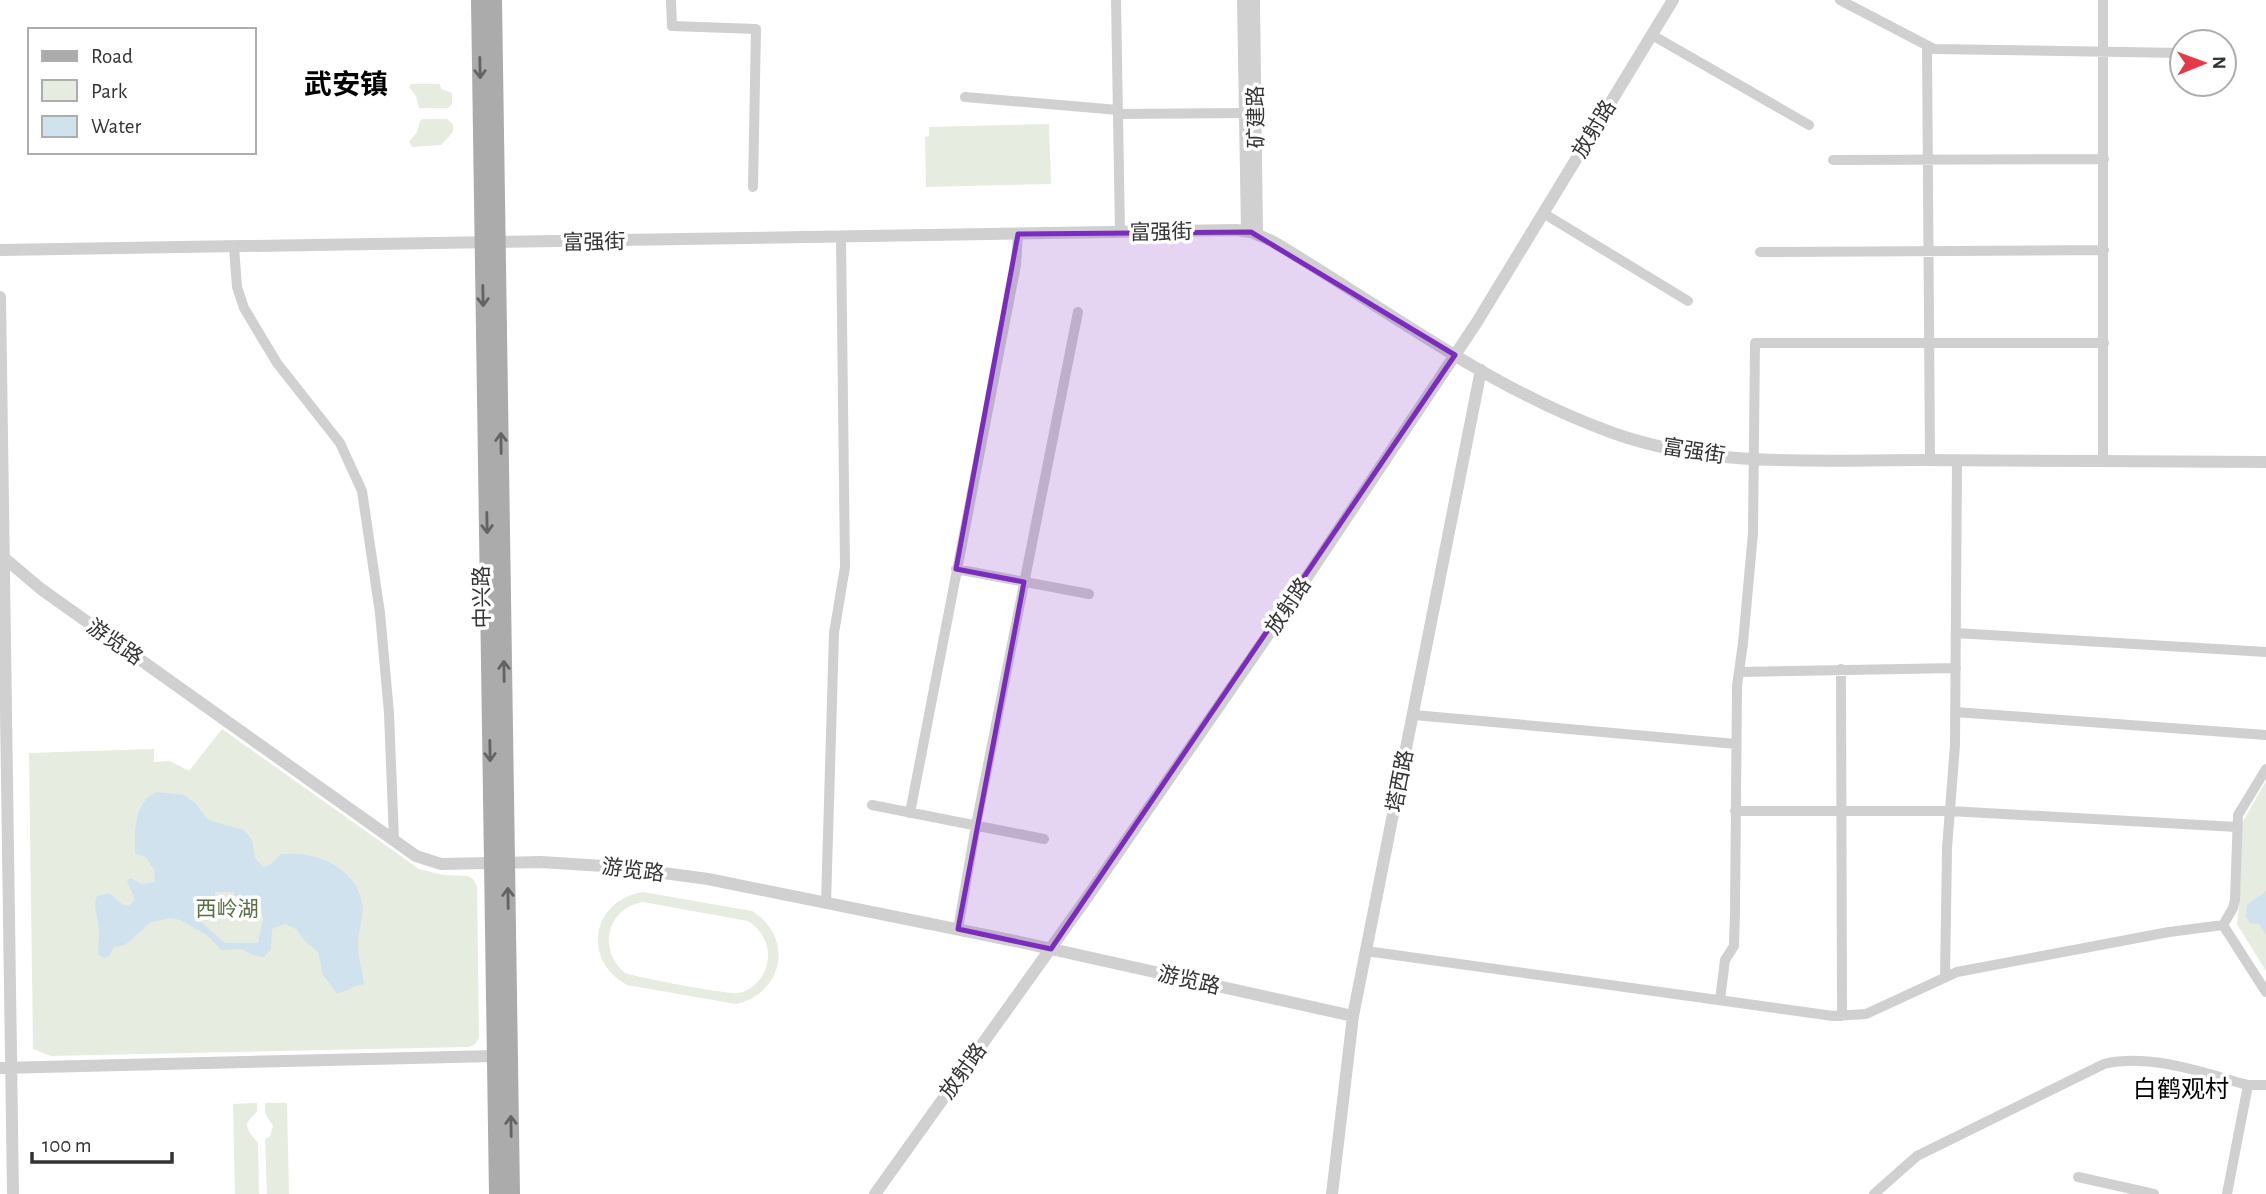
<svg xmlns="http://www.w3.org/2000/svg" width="2266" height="1194" font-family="'Alegreya Sans','Noto Sans SC',sans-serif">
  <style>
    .green { fill: #e6ecdf; fill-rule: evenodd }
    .water { fill: #cfe2ee; fill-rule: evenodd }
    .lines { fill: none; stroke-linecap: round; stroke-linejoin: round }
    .minor { stroke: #d0d0d0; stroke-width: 10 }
    .tertiary { stroke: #d0d0d0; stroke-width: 12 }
    .primary { stroke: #ababab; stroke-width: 16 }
    .oneway { stroke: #636363 }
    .marked { fill: #7b2cbf; fill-opacity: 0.2; stroke: #7b2cbf; stroke-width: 5; stroke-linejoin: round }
    .labels { text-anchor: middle; stroke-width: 7; stroke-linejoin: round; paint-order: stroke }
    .street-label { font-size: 21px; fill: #333; stroke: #fff }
    .park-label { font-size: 21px; fill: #56703f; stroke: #fff }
    .quarter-label { font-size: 24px; fill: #000; stroke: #fff }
    .district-label { font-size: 28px; font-weight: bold; fill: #000; stroke: #fff }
  </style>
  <rect width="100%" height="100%" fill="#fff"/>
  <path class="green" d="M411 84H440L441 89 452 93V104L448 108H419L416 96 409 87Z
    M423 119H447L453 124V132L441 145 412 147 409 142 417 132 420 121Z
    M1049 124 1051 184 926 187 925 137 929 136V127Z
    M222 729 419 869 443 875 467 876 473 879 477 886 479 1038 474 1045 468 1047 51 1056 33 1049 29 753 154 749V762L170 761 189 771Z
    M2266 781V971L2237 924 2240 896 2242 823Z
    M643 892 752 911C794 937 784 993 736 1004L627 985C581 960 592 900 643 892ZM643 902 748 921C761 929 769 942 768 958 767 974 755 990 738 993 729 995 635 977 625 973 597 950 607 908 643 902Z
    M257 1103V1112C241 1125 247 1130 258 1143L259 1194H235L233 1104Z
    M265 1103H287L289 1194H267L265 1140 270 1136 273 1126 265 1113Z"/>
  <path class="water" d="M157 792 184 795 196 804 208 820 244 830 252 840 255 858 263 867 270 865 281 854C314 850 356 867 362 903 365 917 357 931 358 946 358 959 363 971 364 984 353 985 348 992 337 993L323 975 318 952 305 941 296 929 285 924 272 929 271 949 264 957 253 955 242 949 221 950 207 935 180 920 171 918 151 922 125 945 114 947 109 956 104 958 99 955C97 947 99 940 99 932 99 919 92 908 97 896L109 893 123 905 129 906 135 899 127 881 130 878 142 884 155 882 154 870 146 857 135 854C135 831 133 802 157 792ZM215 892H234L235 896 247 897 248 905 256 904 261 907 263 919 258 943H225L198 919 196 910 204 903 203 897H215Z
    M2266 891V935L2259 924 2250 923 2246 917 2247 905Z"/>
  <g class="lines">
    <path class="minor" d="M671 0 672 26 756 29 753 187
      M1116 0 1120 232
      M1840 0 1934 49 2182 53
      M1652 35 1809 125
      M1927 46 1930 460
      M965 97 1118 110
      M1118 114 1245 113
      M1833 160 2104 159
      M1543 213 1688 301
      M234 247 237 287 244 308 277 363 340 443 362 491 380 613 389 713 394 840
      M1760 252 2104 250
      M2103 461V0
      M956 569 1089 594
      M1956 633 2266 652
      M1841 669 1842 1016
      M1739 672 1956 668
      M1955 712 2266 735
      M1414 715 1736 744
      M872 805 1044 839
      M1735 811H1950L2236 827
      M910 813 1016 265 1018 234
      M826 903 834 633 845 567 841 237
      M2223 925 2266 992
      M958 929 976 825 1078 312
      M1366 951 1833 1016 1866 1014 1957 972 2169 932 2223 925 2233 908 2235 900 2238 815 2266 769
      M1945 978 1947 848 1955 745 1957 461
      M1720 1000 1725 960 1734 946 1735 912 1737 686 1743 643 1753 533 1755 343H2104
      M2078 1177 2154 1194
      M1874 1194 1917 1156 2104 1064C2151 1053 2203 1073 2248 1085H2266
      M2227 1194 2248 1085"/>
    <path class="tertiary" d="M1243 0 1247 231
      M1254 0 1257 234
      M0 250 1236 230 1251 232 1272 241C1384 307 1489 389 1613 433 1711 468 1815 460 1917 460 2033 461 2150 461 2266 462
      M0 297 13 1194
      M2 556 41 589 416 856 441 864 541 862 619 867 708 879 1015 941 1353 1016
      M0 1068 495 1056
      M875 1194 1086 899 1281 616 1477 322 1673 0
      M1332 1194 1353 1016 1481 370"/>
    <path class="primary" d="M479 0 497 1194
      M494 0 512 1194"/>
  </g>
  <defs><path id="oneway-shaft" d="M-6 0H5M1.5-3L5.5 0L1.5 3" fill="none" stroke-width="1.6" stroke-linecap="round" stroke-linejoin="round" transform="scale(1.75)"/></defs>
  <g class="oneway">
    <use href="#oneway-shaft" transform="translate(480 68) rotate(89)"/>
    <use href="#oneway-shaft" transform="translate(483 296) rotate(89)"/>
    <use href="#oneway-shaft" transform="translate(501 443) rotate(-91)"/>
    <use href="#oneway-shaft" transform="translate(487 523) rotate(89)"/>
    <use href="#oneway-shaft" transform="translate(504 671) rotate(-91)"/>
    <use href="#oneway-shaft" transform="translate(490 751) rotate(89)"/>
    <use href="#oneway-shaft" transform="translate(508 898) rotate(-91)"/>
    <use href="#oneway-shaft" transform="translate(511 1126) rotate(-91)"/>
  </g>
  <path class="marked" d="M1251 232 1455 355 1051 949 958 929 1024 582 956 569 1018 234Z"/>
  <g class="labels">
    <g class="street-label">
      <text transform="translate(1256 117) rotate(-91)" y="7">矿建路</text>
      <text transform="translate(1594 129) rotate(-59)" y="7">放射路</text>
      <text transform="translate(1161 232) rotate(-1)" y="7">富强街</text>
      <text transform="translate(594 242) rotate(-1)" y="7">富强街</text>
      <text transform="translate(1694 451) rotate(9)" y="7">富强街</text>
      <text transform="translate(482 597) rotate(-91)" y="7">中兴路</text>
      <text transform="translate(1288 606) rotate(-56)" y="7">放射路</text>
      <text transform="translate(115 642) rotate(35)" y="7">游览路</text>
      <text transform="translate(1400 781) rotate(-79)" y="7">塔西路</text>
      <text transform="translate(633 870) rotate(7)" y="7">游览路</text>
      <text transform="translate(1189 980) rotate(13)" y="7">游览路</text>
      <text transform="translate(963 1071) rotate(-54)" y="7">放射路</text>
    </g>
    <g class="park-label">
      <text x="227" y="916">西岭湖</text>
    </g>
    <g class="quarter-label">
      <text x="2181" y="1097">白鹤观村</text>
    </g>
    <g class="district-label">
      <text x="346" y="94">武安镇</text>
    </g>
  </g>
  <rect x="28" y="28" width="228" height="126" fill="#ffffff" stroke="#adadad" stroke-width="2"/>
  <rect x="42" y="51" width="35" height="10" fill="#ababab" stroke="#adadad" stroke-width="2"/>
  <text x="91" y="63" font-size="21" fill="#333333">Road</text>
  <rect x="42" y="80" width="35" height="21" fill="#e6ecdf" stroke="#adadad" stroke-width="2"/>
  <text x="91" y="98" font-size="21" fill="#333333">Park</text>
  <rect x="42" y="116" width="35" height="21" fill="#cfe2ee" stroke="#adadad" stroke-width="2"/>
  <text x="91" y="133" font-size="21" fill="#333333">Water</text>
  <g transform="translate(2203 63) rotate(89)"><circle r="33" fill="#ffffff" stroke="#adadad" stroke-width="2"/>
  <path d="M0-5L12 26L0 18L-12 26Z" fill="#e63946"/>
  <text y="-10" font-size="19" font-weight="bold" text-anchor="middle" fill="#333333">N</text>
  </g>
  <path d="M32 1152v10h140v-10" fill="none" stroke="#333333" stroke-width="3.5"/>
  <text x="42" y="1152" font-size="21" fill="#333333" stroke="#ffffff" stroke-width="5" paint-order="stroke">100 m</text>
</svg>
